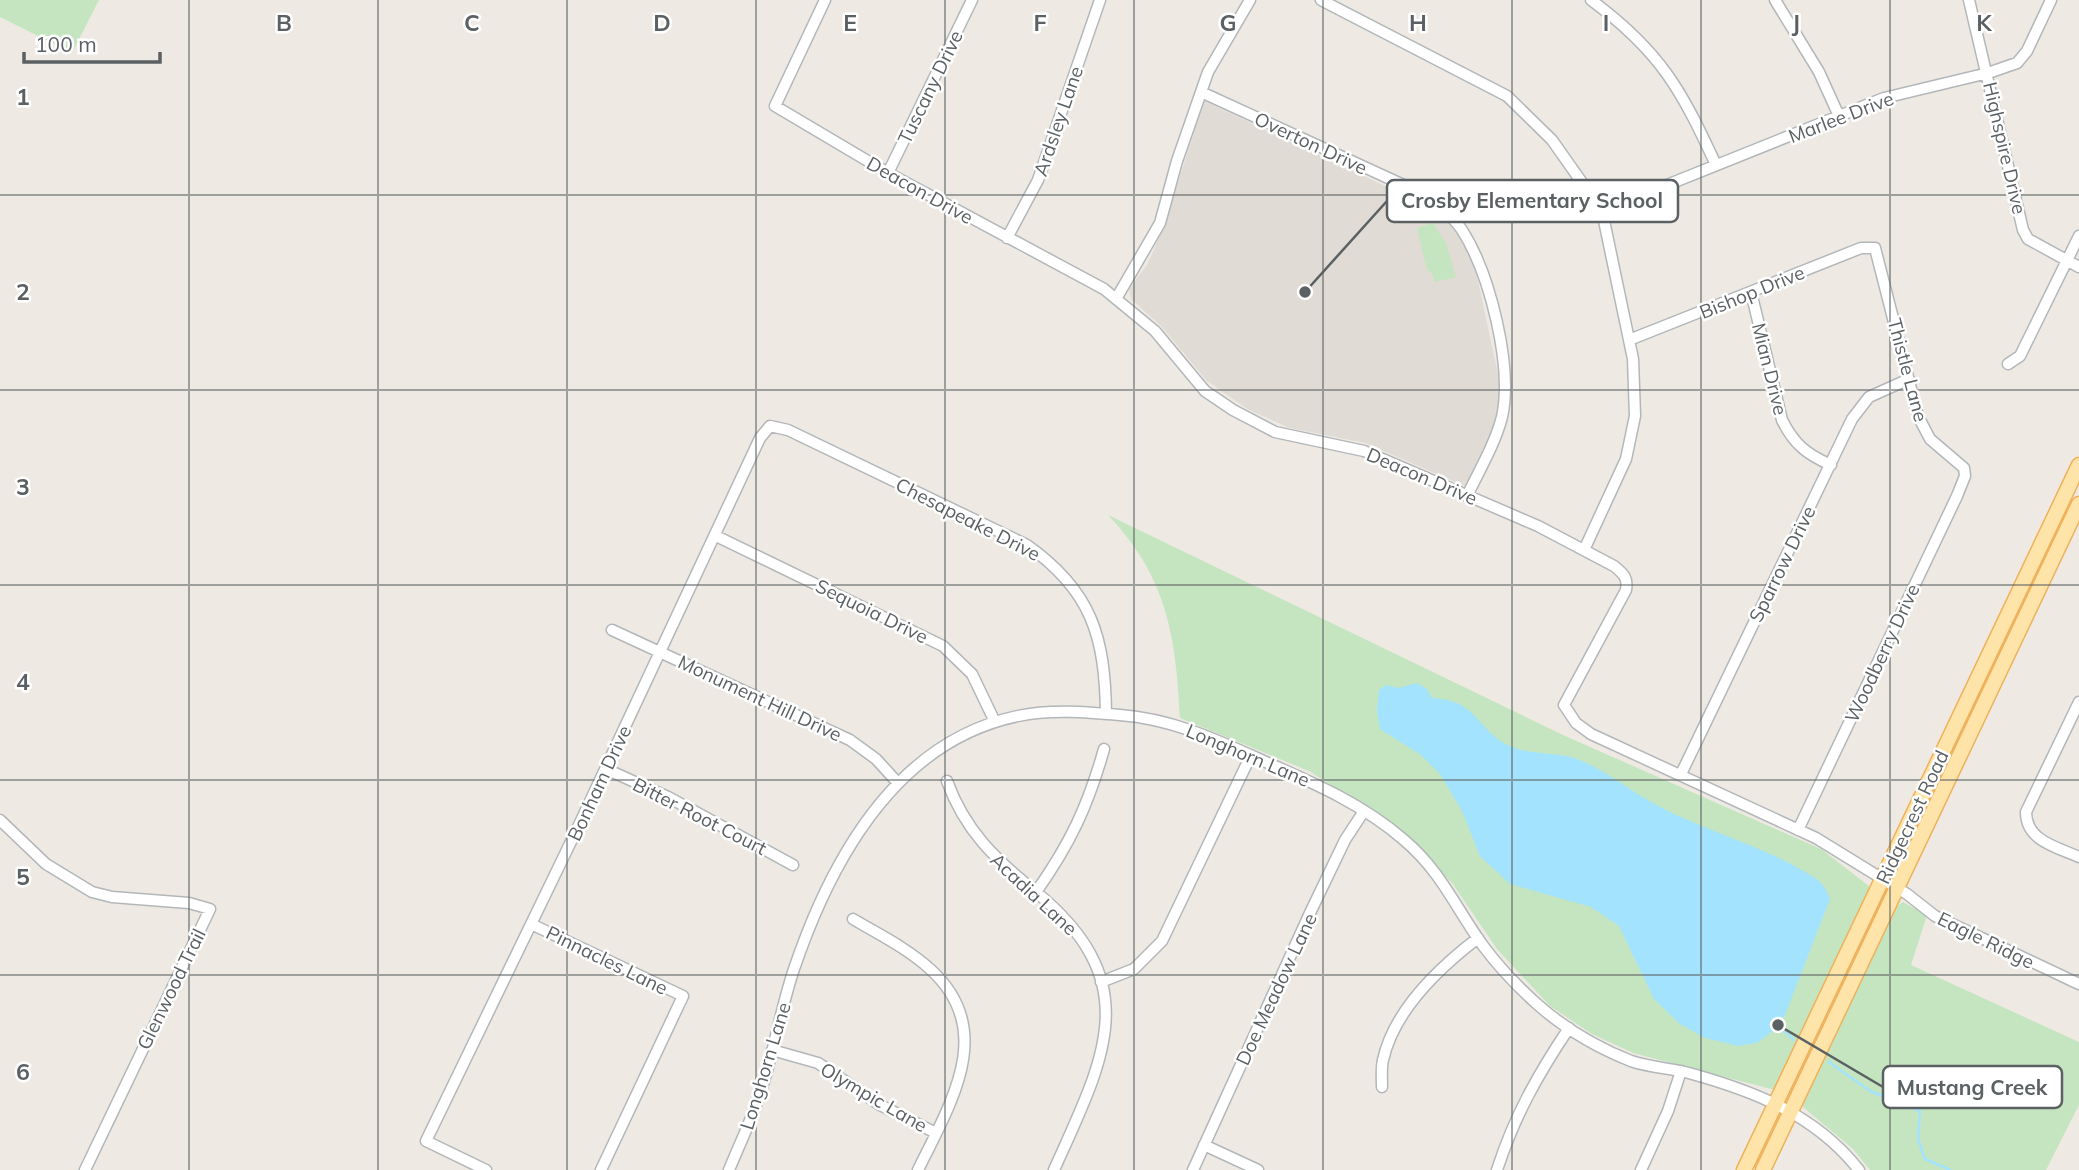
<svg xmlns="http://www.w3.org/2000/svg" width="2079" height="1170" font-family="Mulish,sans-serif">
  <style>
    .education { fill: #e0dbd4 }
    .green { fill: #c5e5c0 }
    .water { fill: #a3e3fd }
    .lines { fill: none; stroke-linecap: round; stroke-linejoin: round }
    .stream { stroke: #a3e3fd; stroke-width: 2.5 }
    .minor-casing { stroke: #b3b7ba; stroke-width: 13 }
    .major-casing { stroke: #efb15b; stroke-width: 17 }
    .minor { stroke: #fff; stroke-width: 10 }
    .major { stroke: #fee4a8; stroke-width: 14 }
    .grid { fill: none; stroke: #5b6063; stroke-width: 2; stroke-opacity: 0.55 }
    .labels { text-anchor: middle; stroke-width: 5; stroke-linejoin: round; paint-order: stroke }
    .street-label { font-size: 19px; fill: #5b6063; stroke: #fff }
    .grid-label { font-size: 23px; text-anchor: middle; font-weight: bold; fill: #5b6063; stroke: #fff; stroke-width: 5; stroke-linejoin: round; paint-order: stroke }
    .leader { fill: none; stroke: #5b6063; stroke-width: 2.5 }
    .callout-dot { fill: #5b6063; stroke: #fff; stroke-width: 2.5 }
    .callout { fill: #fff; stroke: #5b6063; stroke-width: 2.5 }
    .callout-label { font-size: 21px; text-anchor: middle; font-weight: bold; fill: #5b6063 }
  </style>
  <rect width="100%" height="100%" fill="#eeeae3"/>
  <path class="education" d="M1204 101 1436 210 1455 229 1471 257 1477 276 1501 388 1495 424 1467 487 1365 443 1290 428 1249 410 1207 381 1161 326 1131 299 1129 289 1147 265 1163 229Z"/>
  <path class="green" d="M0 0H99L72 53 0 17Z
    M1433 223 1446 243 1456 277 1435 282 1432 273 1427 270 1417 228Z
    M1108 515 1563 735 1821 849 1869 886 1871 892 1775 1090 1633 1053 1592 1034 1550 1006 1497 949 1452 883 1391 823 1309 771 1180 718C1176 636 1167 577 1108 515Z
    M1903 902 1927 915 1911 965 2079 1042V1105L2046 1170H1870L1853 1149 1803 1107V1098L1893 909Z"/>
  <path class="water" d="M1417 683 1427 689 1432 698C1481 700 1476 734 1515 748 1535 755 1558 752 1577 759 1606 770 1633 793 1660 807 1710 833 1768 847 1815 878 1823 883 1827 890 1830 899L1785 1015 1773 1031 1757 1043 1738 1046 1705 1038 1680 1024 1654 999 1619 926 1591 907 1510 884 1480 856 1462 811 1440 774 1421 755 1380 729 1377 711 1379 690 1386 685 1398 688Z"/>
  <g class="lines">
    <path class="stream" d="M1778 1025 1794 1040
      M1829 1062 1870 1091 1920 1111 1918 1139 1925 1159 1950 1170"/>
    <defs>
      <path id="minor" d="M825 0 775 106 888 173 1104 289 1155 331 1205 391 1233 410 1275 432 1364 451 1538 526 1614 566C1624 574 1628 578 1626 590L1564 705 1576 723 1591 734 1816 838 1907 894 1935 916 2079 984
        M1321 0 1507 96 1552 140 1602 211 1633 359 1635 416 1626 459 1584 550
        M1591 0C1660 51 1681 89 1716 165
        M1775 0 1819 72 1839 116
        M1969 0 2023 230 2028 239 2079 267
        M1201 92 1423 194C1437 204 1452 215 1462 230 1490 274 1513 366 1502 417 1495 444 1479 471 1467 496
        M888 173 972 0
        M1602 211 1884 98 1988 73 2017 63 2027 51 2051 0
        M1007 238 1038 180 1100 0
        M1751 292 1782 420C1794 444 1806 454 1831 465
        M1116 299 1160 223 1177 161 1208 72 1250 0
        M1629 340 1861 248H1875L1918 416 1930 439 1964 468 1965 476 1957 496 1798 830
        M2008 364 2020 356 2079 236
        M716 536 943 646 972 674 995 722
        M612 630 850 740 876 759 897 782
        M2079 702 2026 812C2026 841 2057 847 2079 857
        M606 769 668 797 793 865
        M1681 774 1852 419 1869 397 1909 379
        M947 781C965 831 996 860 1036 892 1148 984 1103 1060 1054 1170
        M0 820 46 864 92 892 112 897 189 903 210 909 85 1170
        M1036 892C1070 844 1088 806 1104 749
        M853 919C878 934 907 948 930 969 998 1030 950 1104 918 1170
        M531 924 683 996 601 1170
        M1101 982 1134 969 1162 941 1251 755
        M772 1050 818 1063 880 1105 936 1133
        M1382 1087C1382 1078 1381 1068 1383 1060 1394 1010 1440 967 1478 938
        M1204 1145 1258 1170
        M486 1170 426 1141 579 825 760 438 770 426 788 430 1027 545C1092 591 1105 637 1106 714
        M729 1170C738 1148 748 1127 756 1105 773 1061 779 1013 794 969 831 860 896 741 1018 716 1051 709 1086 712 1120 715 1174 719 1219 741 1268 763 1316 784 1364 805 1404 840 1442 872 1456 909 1484 947 1499 967 1518 987 1537 1004 1564 1028 1598 1048 1631 1061 1648 1067 1667 1068 1685 1072 1752 1090 1815 1114 1859 1170
        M1193 1170 1310 913 1345 840 1364 811
        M1497 1170C1514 1117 1538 1074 1569 1028
        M1641 1170 1668 1111 1681 1071"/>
      <path id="major" d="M1744 1170 2079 465
        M1763 1170 2079 504"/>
    </defs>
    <use href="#minor" class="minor-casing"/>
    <use href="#major" class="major-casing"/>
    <use href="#minor" class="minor"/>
    <use href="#major" class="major"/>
  </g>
  <path class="grid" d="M189 0V1170M378 0V1170M567 0V1170M756 0V1170M945 0V1170M1134 0V1170M1323 0V1170M1512 0V1170M1701 0V1170M1890 0V1170M0 195H2079M0 390H2079M0 585H2079M0 780H2079M0 975H2079"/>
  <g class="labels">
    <g class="street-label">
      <text transform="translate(930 87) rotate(-64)" y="7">Tuscany Drive</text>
      <text transform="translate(1841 117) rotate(-21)" y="7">Marlee Drive</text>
      <text transform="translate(1058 121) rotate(-71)" y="7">Ardsley Lane</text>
      <text transform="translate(1311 143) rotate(25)" y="7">Overton Drive</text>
      <text transform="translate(2005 148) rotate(77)" y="7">Highspire Drive</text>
      <text transform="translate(920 190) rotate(29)" y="7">Deacon Drive</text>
      <text transform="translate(1752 292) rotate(-22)" y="7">Bishop Drive</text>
      <text transform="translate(1770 369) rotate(76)" y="7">Mian Drive</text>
      <text transform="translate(1908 370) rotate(75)" y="7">Thistle Lane</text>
      <text transform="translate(1422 476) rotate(23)" y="7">Deacon Drive</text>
      <text transform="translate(968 519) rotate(27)" y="7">Chesapeake Drive</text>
      <text transform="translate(1782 564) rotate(-64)" y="7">Sparrow Drive</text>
      <text transform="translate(872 611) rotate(26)" y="7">Sequoia Drive</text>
      <text transform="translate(1882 653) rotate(-65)" y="7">Woodberry Drive</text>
      <text transform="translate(760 698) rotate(25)" y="7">Monument Hill Drive</text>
      <text transform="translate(1248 755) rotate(23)" y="7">Longhorn Lane</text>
      <text transform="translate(599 783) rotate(-65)" y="7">Bonham Drive</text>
      <text transform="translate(700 816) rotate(27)" y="7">Bitter Root Court</text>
      <text transform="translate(1912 817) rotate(-65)" y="7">Ridgecrest Road</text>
      <text transform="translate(1034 894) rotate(43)" y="7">Acadia Lane</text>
      <text transform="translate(1986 940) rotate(26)" y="7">Eagle Ridge</text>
      <text transform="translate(607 960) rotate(26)" y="7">Pinnacles Lane</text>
      <text transform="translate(171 989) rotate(-64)" y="7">Glenwood Trail</text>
      <text transform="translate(1276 989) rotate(-65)" y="7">Doe Meadow Lane</text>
      <text transform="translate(765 1066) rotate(-73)" y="7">Longhorn Lane</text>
      <text transform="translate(874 1097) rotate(30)" y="7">Olympic Lane</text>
    </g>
  </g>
  <g class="grid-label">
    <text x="284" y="31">B</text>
    <text x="472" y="31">C</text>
    <text x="662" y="31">D</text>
    <text x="850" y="31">E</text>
    <text x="1040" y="31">F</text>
    <text x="1228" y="31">G</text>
    <text x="1418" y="31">H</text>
    <text x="1606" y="31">I</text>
    <text x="1796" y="31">J</text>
    <text x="1984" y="31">K</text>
    <text x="23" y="105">1</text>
    <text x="23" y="300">2</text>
    <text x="23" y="495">3</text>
    <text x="23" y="690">4</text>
    <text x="23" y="885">5</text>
    <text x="23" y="1080">6</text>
  </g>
  <path class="leader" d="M1305 292L1387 201M1778 1025L1883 1087"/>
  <g class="callout-dot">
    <circle cx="1305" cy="292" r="7"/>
    <circle cx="1778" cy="1025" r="7"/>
  </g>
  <g class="callout">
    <rect x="1387" y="180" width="291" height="42" rx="7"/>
    <rect x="1883" y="1066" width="179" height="42" rx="7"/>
  </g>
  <g class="callout-label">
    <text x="1532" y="208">Crosby Elementary School</text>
    <text x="1972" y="1095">Mustang Creek</text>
  </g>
  <path d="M24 52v10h136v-10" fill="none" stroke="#5b6063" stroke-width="3.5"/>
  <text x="35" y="52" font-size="21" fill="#5b6063" stroke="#ffffff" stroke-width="5" paint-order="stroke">100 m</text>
</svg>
